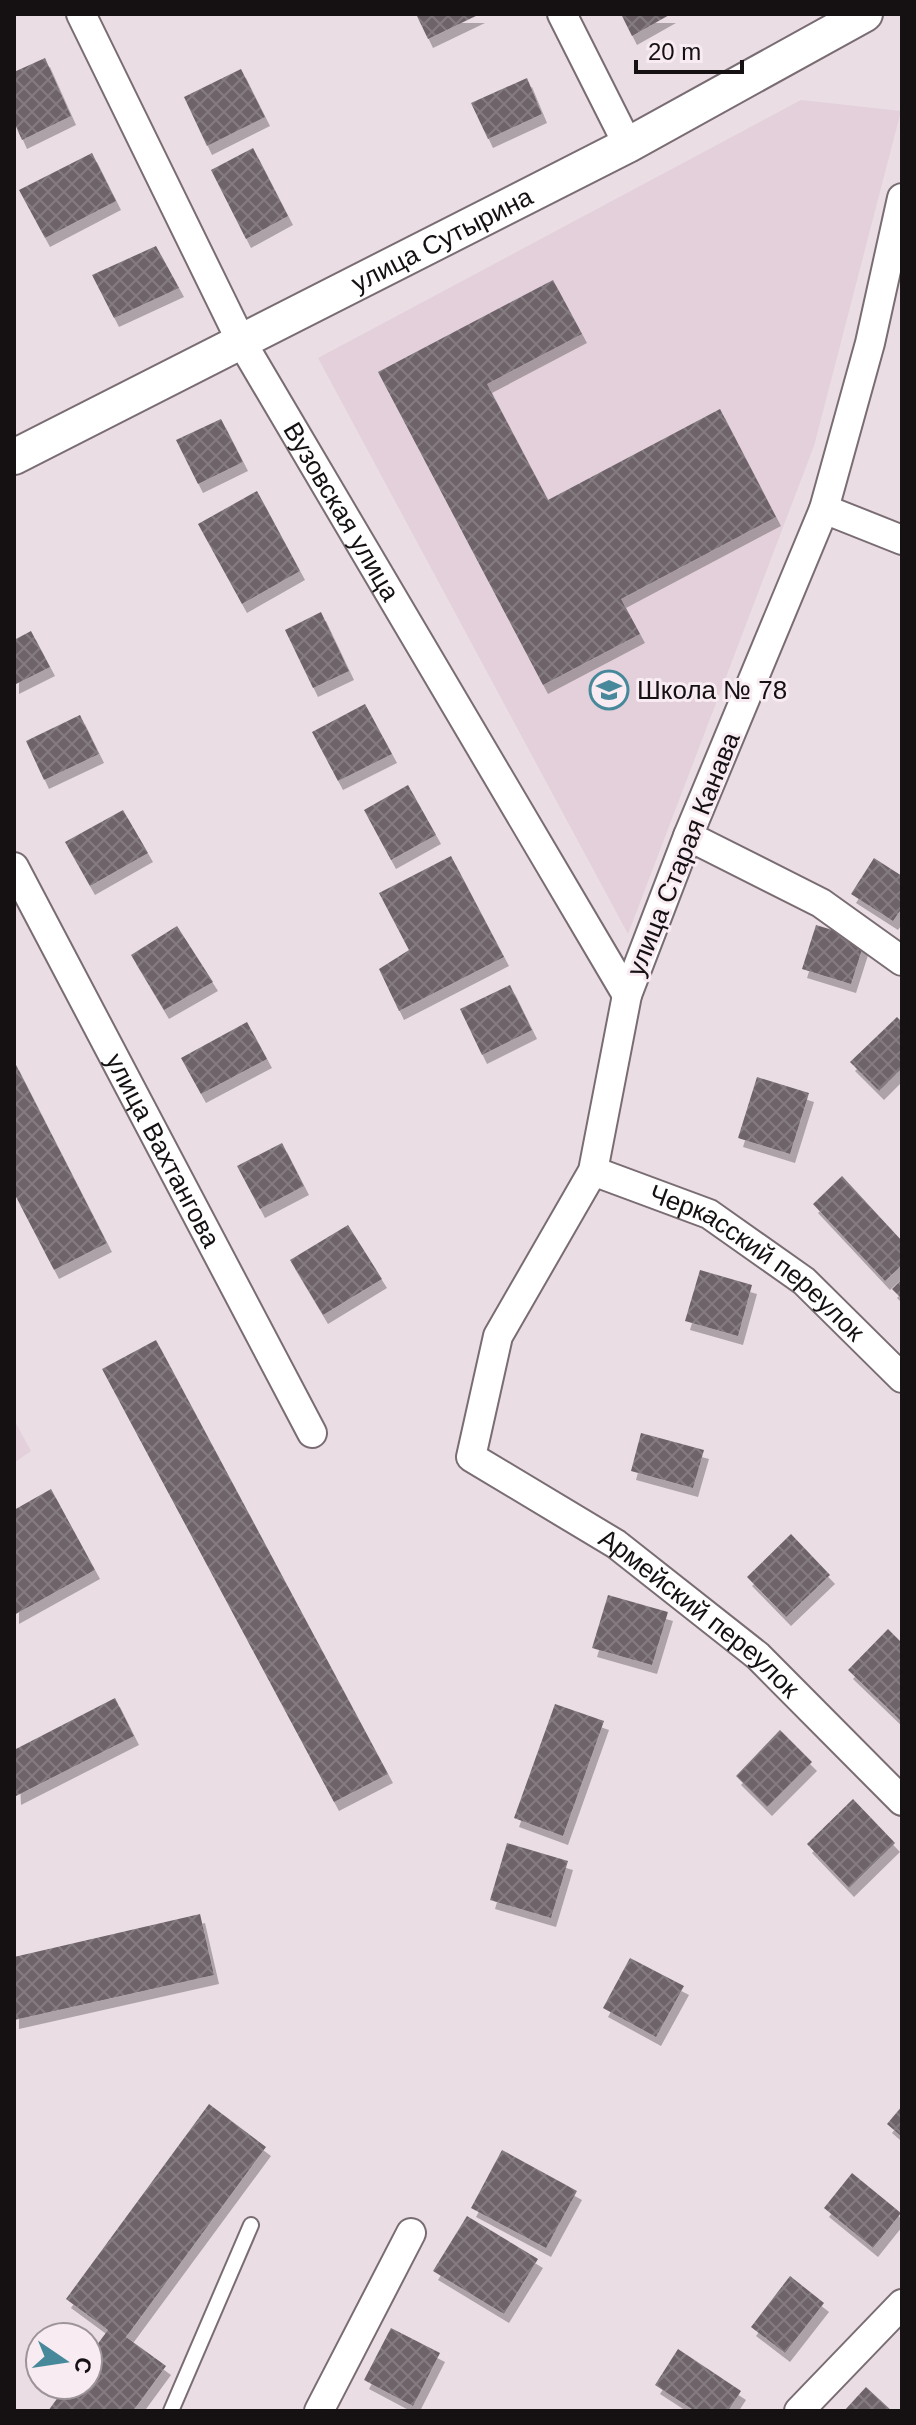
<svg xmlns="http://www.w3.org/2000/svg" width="916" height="2425" font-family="Helvetica,sans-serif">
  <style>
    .built { fill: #e4d0da }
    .building { fill: url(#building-cross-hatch); filter: url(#shadow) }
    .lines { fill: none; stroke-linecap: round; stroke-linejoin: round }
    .service-casing { stroke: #796d73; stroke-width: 18 }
    .minor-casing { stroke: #796d73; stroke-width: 32 }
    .tertiary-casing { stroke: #796d73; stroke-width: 38 }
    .service { stroke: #fff; stroke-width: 14 }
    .minor { stroke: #fff; stroke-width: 28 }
    .tertiary { stroke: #fff; stroke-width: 34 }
    .labels { text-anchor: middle; stroke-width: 6; stroke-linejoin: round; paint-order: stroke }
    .street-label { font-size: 26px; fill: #151113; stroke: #f8ebf1 }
    .poi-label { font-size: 26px; fill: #151113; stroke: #f8ebf1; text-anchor: start }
  </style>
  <defs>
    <pattern id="building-cross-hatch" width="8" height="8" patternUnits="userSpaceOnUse" patternTransform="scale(2)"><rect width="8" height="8" fill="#6e6369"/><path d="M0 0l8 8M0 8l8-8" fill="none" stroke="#847c81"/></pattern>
    <filter id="shadow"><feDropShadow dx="5" dy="9" stdDeviation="0" flood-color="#0004"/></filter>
  </defs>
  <rect width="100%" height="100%" fill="#eadde4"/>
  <path class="built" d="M801 100 901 111 814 446 628 934 318 358Z
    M14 1420 31 1451 14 1463Z"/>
  <path class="building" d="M416 14H480L428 39Z
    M621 14H671L632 36Z
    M45 58 71 116 22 140 14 122V72Z
    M241 69 265 117 207 146 184 97Z
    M527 78 542 114 488 139 471 103Z
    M253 148 288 216 246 239 211 170Z
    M92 153 116 201 45 238 19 190Z
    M156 246 179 288 114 318 92 275Z
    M553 280 582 334 487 384 548 500 720 409 776 517 621 599 640 634 543 685 378 372Z
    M221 419 243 462 198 484 176 440Z
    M257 491 300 571 242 604 198 524Z
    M321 612 349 671 313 688 285 630Z
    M31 631 50 667 14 685V640Z
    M365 704 392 754 338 781 312 732Z
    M80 715 99 754 44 780 26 741Z
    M408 785 436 835 391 860 364 810Z
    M123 810 148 853 90 886 65 842Z
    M451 856 504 957 399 1011 379 969 409 950 379 893Z
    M874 858 902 876V908L893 921 851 894Z
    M816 925 865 940 851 984 802 969Z
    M177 926 213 982 164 1010 131 955Z
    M510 985 532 1030 482 1055 460 1009Z
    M897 1017 902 1022V1068L879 1091 850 1062Z
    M247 1022 267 1059 201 1094 181 1058Z
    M14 1061 107 1243 54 1270 14 1193Z
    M757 1077 809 1093 790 1154 738 1138Z
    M282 1143 304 1186 260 1209 237 1166Z
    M842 1176 902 1241V1265L885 1281 813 1204Z
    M348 1225 382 1279 323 1315 290 1260Z
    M700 1270 752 1285 738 1336 685 1321Z
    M902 1279V1299L892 1289Z
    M156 1340 388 1774 334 1802 102 1369Z
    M641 1433 704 1450 693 1488 631 1471Z
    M51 1489 95 1570 14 1615V1510Z
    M791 1534 830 1575 786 1617 747 1577Z
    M608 1595 668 1612 652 1665 592 1648Z
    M888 1629 902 1643V1722L848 1670Z
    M115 1698 134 1736 16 1796 14 1750Z
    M555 1704 604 1721 563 1836 514 1818Z
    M780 1730 812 1762 767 1807 736 1776Z
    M853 1799 895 1843 849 1888 807 1844Z
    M507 1843 568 1861 551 1918 490 1900Z
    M200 1914 214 1975 14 2020V1957Z
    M630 1958 684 1986 656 2037 603 2008Z
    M209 2104 266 2147 126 2337 166 2366 133 2411H48L67 2385H88V2357L108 2330 66 2299Z
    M902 2106V2137L887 2124Z
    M502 2150 577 2191 546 2248 471 2208Z
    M852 2173 901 2213 873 2248 824 2208Z
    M467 2216 538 2259 504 2314 433 2271Z
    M790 2276 824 2303 785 2353 751 2327Z
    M391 2328 440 2353 413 2406 364 2380Z
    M678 2349 741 2391 728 2411H695L655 2385Z
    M866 2387 892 2411H844Z"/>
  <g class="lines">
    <defs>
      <path id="service" d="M171 2411 251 2225"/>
      <g id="minor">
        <path id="s1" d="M81 14 241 341 627 995"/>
        <path d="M562 14 628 145"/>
        <path id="s2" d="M902 198 870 343 824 509 688 836 627 995 593 1171 498 1336 471 1457 616 1544 758 1656 902 1801"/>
        <path d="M824 509 902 540"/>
        <path d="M688 836 821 903 902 961"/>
        <path id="s3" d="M14 867 312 1433"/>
        <path id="s4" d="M593 1171 709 1214 804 1281 902 1378"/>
        <path d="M319 2411 411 2233"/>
        <path d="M799 2411 902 2304"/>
      </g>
      <g id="tertiary">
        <path id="s5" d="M14 457 628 145 865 14"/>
      </g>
    </defs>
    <use href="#service" class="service-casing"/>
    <use href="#minor" class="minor-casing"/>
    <use href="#tertiary" class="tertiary-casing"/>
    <use href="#service" class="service"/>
    <use href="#minor" class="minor"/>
    <use href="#tertiary" class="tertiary"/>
  </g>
  <defs>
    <symbol id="school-ring" viewBox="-11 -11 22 22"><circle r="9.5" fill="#f8ebf1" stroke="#47899b" stroke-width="1.5"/><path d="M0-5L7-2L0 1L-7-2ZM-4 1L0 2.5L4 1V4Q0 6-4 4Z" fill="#47899b"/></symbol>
  </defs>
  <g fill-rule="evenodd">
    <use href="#school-ring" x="587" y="668" width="44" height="44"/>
  </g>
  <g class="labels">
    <g class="street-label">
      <text dy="9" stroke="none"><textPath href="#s5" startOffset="480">улица Сутырина</textPath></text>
      <text dy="9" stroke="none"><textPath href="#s1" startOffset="562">Вузовская улица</textPath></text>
      <text transform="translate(683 854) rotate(-68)" y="9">улица Старая Канава</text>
      <text dy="9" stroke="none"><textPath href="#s3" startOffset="320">улица Вахтангова</textPath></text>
      <text dy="9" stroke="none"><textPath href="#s4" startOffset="190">Черкасский переулок</textPath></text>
      <text dy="9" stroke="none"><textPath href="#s2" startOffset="1616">Армейский переулок</textPath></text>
    </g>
    <g class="poi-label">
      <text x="637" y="699">Школа № 78</text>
    </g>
  </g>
  <rect width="916" height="2425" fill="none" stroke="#151113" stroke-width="32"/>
  <g transform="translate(64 2361) rotate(103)"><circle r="38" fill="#f8ebf1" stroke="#9d9498" stroke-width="2"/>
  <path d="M0-6L14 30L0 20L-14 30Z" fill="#47899b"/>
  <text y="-12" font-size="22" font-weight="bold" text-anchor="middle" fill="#151113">С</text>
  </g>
  <path d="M636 60v12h106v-12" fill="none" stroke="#151113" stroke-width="4"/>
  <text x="648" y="60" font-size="24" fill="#151113" stroke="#f8ebf1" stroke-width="6" paint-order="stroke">20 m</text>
</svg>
